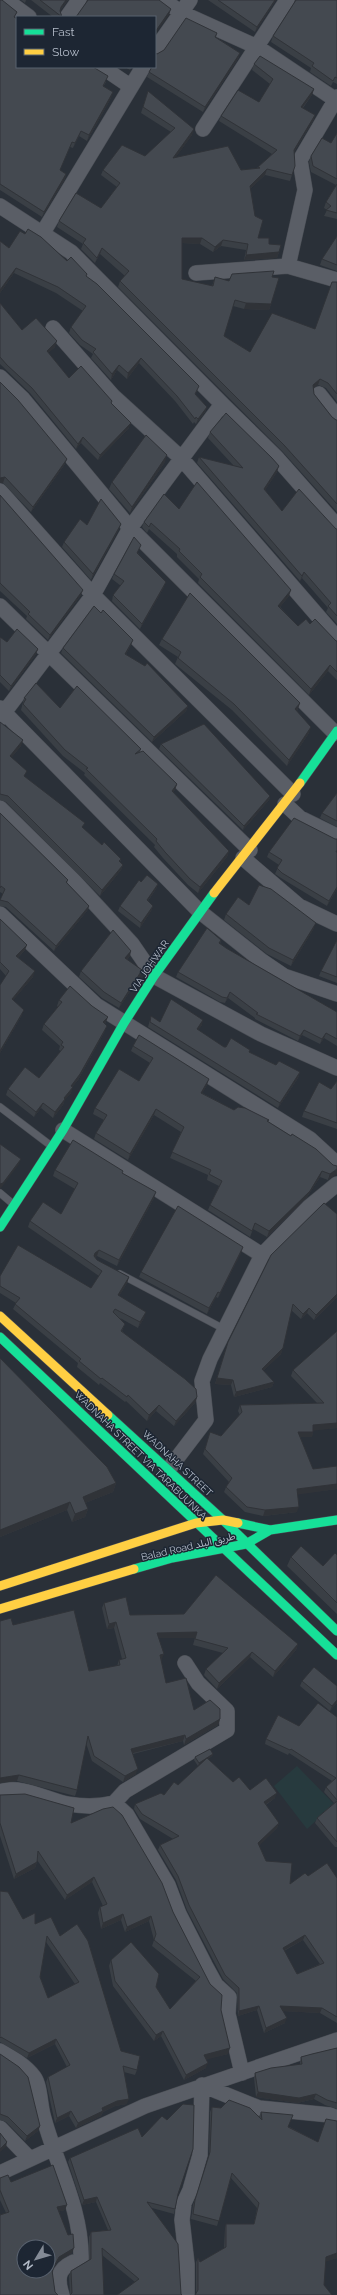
<svg xmlns="http://www.w3.org/2000/svg" width="337" height="2295" font-family="Raleway,'Noto Sans Arabic',sans-serif">
  <style>
    .green { fill: #273a3e }
    .lines { fill: none; stroke-linecap: round; stroke-linejoin: round }
    .lane-casing { stroke: #484c53; stroke-width: 8 }
    .street-casing { stroke: #484c53; stroke-width: 16 }
    .fast-casing { stroke: #484c53; stroke-width: 10 }
    .slow-casing { stroke: #484c53; stroke-width: 10 }
    .lane { stroke: #5a5e66; stroke-width: 7 }
    .street { stroke: #5a5e66; stroke-width: 15 }
    .fast { stroke: #16e098; stroke-width: 9 }
    .slow { stroke: #ffcf43; stroke-width: 9 }
    .wall { fill: #3a3f45; fill-rule: evenodd }
    .shaded-wall { fill: #303338 }
    .building { fill: #444950; stroke: #303338; fill-rule: evenodd }
    .labels { text-anchor: middle; stroke-width: 3; stroke-linejoin: round; paint-order: stroke }
    .street-label { font-size: 10px; fill: #b4bcc9; stroke: #1d2633 }
  </style>
  <rect width="100%" height="100%" fill="#2a3038"/>
  <path class="green" d="M297 1766 334 1804 307 1829 274 1786Z"/>
  <g class="lines">
    <defs>
      <path id="lane" d="M0 1107 50 1145
        M0 1193 13 1204
        M120 1274 226 1330"/>
      <path id="street" d="M6 0 29 17
        M163 0 182 13 257 47 336 100
        M67 17 79 0
        M155 50 190 0
        M102 67 130 86
        M203 129 287 0
        M0 206 71 252 222 404 130 528 93 595 0 718
        M42 234 143 67
        M288 266 305 190 300 160 337 97
        M196 273 288 266 337 280
        M53 328 113 396 181 458 337 638
        M0 377 23 399 130 528 335 733
        M319 394 337 417
        M222 404 276 457 337 526
        M0 491 93 595 293 794
        M0 606 250 850
        M0 708 199 911 262 961 284 976 337 994
        M285 804 300 818 337 836
        M0 808 74 881 132 944 154 976 261 1034 337 1068
        M243 858 299 906 337 924
        M0 914 96 1005 310 1139 337 1164
        M63 1130 262 1255
        M168 1470 206 1420 202 1381 210 1359 262 1255 309 1207 337 1184
        M0 1792C20 1784 47 1800 68 1804 85 1807 98 1807 114 1803L127 1815 168 1885 179 1914 205 1965 216 1985 229 1997 228 2014 242 2073
        M114 1803 125 1791 227 1730V1711L198 1683 185 1663
        M0 2051C12 2058 25 2065 34 2077 40 2085 40 2104 43 2115 55 2162 82 2209 81 2259 60 2266 55 2274 62 2295
        M0 2128 30 2159
        M0 2173 145 2106 337 2040
        M187 2295V2264L182 2220 184 2203 190 2190 200 2155 202 2085 259 2108 330 2115 337 2118"/>
      <path id="fast" d="M300 783 337 731
        M0 1227 63 1130 124 1023 154 976 214 893
        M0 1337 337 1655
        M108 1415 223 1520 337 1631
        M238 1523 270 1530 337 1520
        M134 1569 172 1558 246 1544 270 1530"/>
      <path id="slow" d="M214 893 300 783
        M0 1316 108 1415
        M0 1586 196 1523 223 1520 238 1523
        M0 1609 134 1569"/>
    </defs>
    <use href="#lane" class="lane-casing"/>
    <use href="#street" class="street-casing"/>
    <use href="#fast" class="fast-casing"/>
    <use href="#slow" class="slow-casing"/>
    <use href="#lane" class="lane"/>
    <use href="#street" class="street"/>
    <use href="#fast" class="fast"/>
    <use href="#slow" class="slow"/>
  </g>
  <path class="wall" d="M0 0 17 12 15 17 106 82 103 87 111 98 87 141 79 136 73 148 70 147 60 170 66 174 65 179 42 217 0 190Z
    M21 0H26L25 3Z
    M31 0H68L60 11 62 17H53Z
    M208 0H276L255 32Z
    M295 0H337V84L333 82 331 86 310 72 311 68 271 42 273 36 295 2Z
    M217 33 216 37 240 53 238 59 203 112 147 77 149 72 155 67 157 54Z
    M254 64 314 89 312 95 303 108 315 115 313 121 294 152 292 175 290 181 265 175 250 189 258 238 269 244 279 252 277 258 244 260 246 250 221 246 213 252 200 244 182 243V279L212 286 215 277 229 281 272 277 271 304 269 310 244 309 233 306 224 336 250 352 315 329 337 282V402L326 388 318 385 313 389 314 394 332 417 336 420H337V512L282 451 118 287 120 281 125 276 100 254 95 263 81 249 83 244 57 227 59 221 101 208 117 187 101 175 103 170 145 156 171 132 141 113 148 91 192 135 175 158 241 170 257 168 272 154 219 121 221 116 259 102 270 84 252 70Z
    M125 67H132L130 70Z
    M337 133V219L324 216 327 210 324 208 326 202 336 185 311 172 309 162 311 156 331 143Z
    M337 236V271L320 265 322 259Z
    M0 241 9 248 67 261 87 274 86 276 197 391 195 394 207 407 205 412 196 424 194 422 193 424 175 401 139 363 127 379 117 370 111 380 91 358 93 354 80 345 69 333 71 327 83 311 56 293 14 273 0 293Z
    M0 300V303L22 330 55 347 48 353 69 378 112 401 111 403 129 428 98 460 81 443 76 449 30 393 0 364Z
    M0 382 65 464 31 512 3 483H0Z
    M210 432 277 472 265 490 282 511 336 529H337V624L326 612 328 608 302 578 300 581 197 463 199 457 234 466 208 438Z
    M165 462 130 513 109 489 112 482Z
    M0 495 81 595 48 640 26 619 27 616 0 591Z
    M179 509 289 596 280 607 298 626 310 624 336 641H337V680L328 671 309 695 198 583 199 579 177 557V554L149 529 147 533 142 527 144 522Z
    M121 524 119 529 91 580 62 547 64 542 87 525Z
    M138 553 164 587 140 629 112 601 113 595 121 586 112 579 114 574Z
    M101 613 131 645 126 654 188 706 186 711 152 742 61 653 63 648Z
    M0 637 7 642 38 649 36 654 9 691 0 682Z
    M162 639 298 709 297 711 309 733 287 766 232 710 175 664 178 657 159 645Z
    M24 698 60 708 141 749 140 752 177 784 175 790 173 792 229 851 227 857 198 893 188 885 163 858 154 847 155 845 84 775 85 773 63 756 21 710Z
    M0 722 21 746 11 758 25 777 102 845 121 859 120 862 123 865 121 870 100 896 6 802 0 800Z
    M161 744 270 796 269 800 243 830 159 749Z
    M337 793V827L320 818 322 813Z
    M0 813 68 880 67 883 89 906 87 911 54 951 6 907 0 906V901L3 894 0 892Z
    M337 839V889L327 906 281 878 275 874 279 865 267 857 269 852Z
    M141 882 158 884 156 889 148 901 153 906 151 911 140 928 118 911 120 906Z
    M249 905 314 928 291 966 267 954 224 920 226 914Z
    M0 919 25 950 18 958 33 977 13 1000 22 1015 0 1053 6 976 0 969Z
    M221 940 220 944 226 948 337 1012V1046L324 1038 320 1044 302 1035 298 1041 255 1019V1018L228 998 225 1003 220 1002 176 977 178 972Z
    M337 940V983L319 976 321 971Z
    M130 956 127 960 142 970 140 976 119 1008 102 998 79 977 81 971Z
    M59 1000 106 1022 105 1024V1031L78 1080 72 1087 71 1093 65 1099 63 1105 53 1118 41 1108 34 1117 6 1095 8 1089 39 1078 61 1051 59 1050 60 1046 42 1030 44 1024 58 1007 57 1006Z
    M151 1016 160 1022 202 1025 198 1030 224 1047 249 1052 276 1065 300 1072 298 1078 278 1108 148 1027Z
    M133 1046 207 1085 202 1093 234 1110 269 1120 268 1122 333 1165 328 1180 320 1177 307 1197 267 1237 253 1229 250 1237 208 1210 210 1205 219 1186 207 1180 208 1175 170 1158 181 1132 154 1115 128 1160 94 1139 96 1133 104 1120 93 1114 95 1108 139 1081 150 1063 131 1051Z
    M337 1081V1129L302 1117 304 1111 331 1089Z
    M55 1170 122 1173 154 1198 117 1266 97 1256 95 1257 97 1260 129 1277 127 1283 119 1296 144 1318 138 1328 120 1318 125 1324 122 1331 197 1397 195 1403 174 1426 156 1411 147 1421 126 1401 125 1402 100 1383 99 1385 77 1367 78 1363 13 1309 16 1303 0 1293V1276L91 1288 99 1276 28 1227 30 1221 61 1214 75 1189 53 1176Z
    M337 1214V1297L314 1320 307 1313 301 1319 291 1310 281 1354 263 1371 274 1382 272 1387 234 1397 231 1385 215 1384 228 1342Z
    M241 1253 218 1298 216 1297 207 1314 139 1277 141 1272Z
    M337 1331V1428L313 1430 312 1437H300L313 1469 337 1489 297 1494V1512L263 1516 245 1512 224 1492 226 1487 229 1482 203 1454 209 1437 221 1436 240 1415 238 1411 240 1405 317 1403 291 1376 293 1370Z
    M0 1358 116 1483 113 1492 85 1503 88 1509 85 1517 72 1522 67 1510 0 1537Z
    M337 1555V1614L287 1566 291 1557 323 1566Z
    M104 1603 130 1615 298 1644 296 1650 273 1677 250 1657 217 1689 204 1675 206 1669 223 1653 193 1645 195 1638H159L162 1659 161 1660 166 1683 194 1710 220 1719 218 1725 184 1745 183 1741 133 1754 136 1774 123 1782 92 1761 86 1743 77 1790 75 1796 17 1781 0 1783V1621L13 1625 89 1671 117 1666 119 1660 122 1659 114 1628 107 1629 102 1608Z
    M302 1681 337 1686V1703L330 1711 300 1686Z
    M337 1717V1847H335L315 1823 317 1818 334 1803 324 1792 326 1787 332 1781 289 1753 288 1755 265 1744 266 1739 299 1726Z
    M213 1754 212 1756 208 1759 233 1782 250 1790 275 1798 266 1805 279 1823 277 1828 259 1845 266 1861 290 1884 308 1876 337 1878V2023L320 2013 283 2011 285 2023 264 2033 257 2010 238 2016 237 1993 223 1979 187 1910 176 1880 158 1850 160 1845 173 1839 140 1819 134 1809 135 1804 164 1795 178 1785 203 1762 198 1766 194 1760 195 1757ZM303 1940 320 1964 297 1974 284 1951Z
    M0 1795 71 1823 173 1912 221 2010 228 2054 206 2059V2068L184 2080 161 2036 154 2041 113 1986 109 1966 111 1960 156 1987 170 2009 196 1981 152 1946 154 1940 149 1921 125 1932 121 1920 101 1929 98 1913 100 1907 103 1906 92 1882 65 1900 37 1860V1862L35 1868 14 1879 0 1836Z
    M0 1891 23 1919 60 1936 121 2051 137 2070 135 2075 124 2072 127 2104 115 2106 103 2112 101 2116 76 2128 69 2116 55 2123 46 2082 48 2077 67 2067 55 2044 27 2058 0 2042ZM46 1942 75 1984 48 1998 40 1977Z
    M337 2048V2109L325 2105 314 2099 297 2103 256 2097 254 2078 255 2073 300 2064V2062L301 2057Z
    M0 2054 40 2126 38 2131 25 2141 6 2122 0 2120Z
    M212 2107 259 2117 261 2112 318 2142 337 2121V2258L326 2261 196 2293V2262L198 2258 200 2262 224 2248 225 2228 226 2224H254L257 2208 231 2178 217 2226 191 2219 193 2205 209 2157 210 2112Z
    M142 2137 178 2194 174 2214 152 2208 181 2294 135 2282 102 2255 70 2295 69 2276 71 2271 89 2260V2237L91 2232 108 2230 96 2202 82 2205 68 2162 70 2158Z
    M0 2178 11 2182 65 2210 59 2211 72 2253 57 2262 52 2271 55 2292 0 2295 6 2213 0 2200Z"/>
  <path class="shaded-wall" d="M66 0H68L59 12 61 7Z
    M275 0H276L255 32 257 27Z
    M171 9 169 15 155 34V32Z
    M240 53 238 59 203 112 205 107Z
    M314 89 312 95 299 112 301 107Z
    M113 92 111 98 87 141 89 135Z
    M315 115 313 121 292 155 294 150Z
    M194 129 192 135 171 164 173 158Z
    M81 131 79 136 73 148 75 143Z
    M267 169 265 175 248 191 250 186Z
    M66 174 65 179 42 217 44 212Z
    M182 238H202L200 244 180 243Z
    M223 240 221 246 213 252 215 247Z
    M102 248 100 254 95 263 97 258Z
    M279 252 277 258 244 260 246 255Z
    M16 268 14 273 0 293V290Z
    M246 303 271 304 269 310 244 309Z
    M57 341 55 347 45 356 47 351Z
    M141 358 139 363 127 379 128 373Z
    M119 365 117 370 111 380 112 374Z
    M320 379 318 385 311 390 313 385Z
    M207 407 205 412 196 424 198 419Z
    M131 423 129 428 98 460 100 455Z
    M83 437 81 443 76 449 78 444Z
    M167 455 165 462 130 513 132 507Z
    M67 459 65 464 31 512 33 507Z
    M279 466 277 472 262 495 264 489Z
    M5 477 3 483H0V478Z
    M121 524 119 529 91 580 93 574Z
    M304 572 302 578 300 581 302 576Z
    M166 582 164 587 140 629 142 624Z
    M83 590 81 595 48 640 50 635Z
    M291 590 289 596 276 612 278 606Z
    M133 640 131 645 123 659 125 654Z
    M38 649 36 654 9 691 11 686Z
    M330 665 328 671 309 695 311 689Z
    M300 703 298 709 293 715 295 709Z
    M188 706 186 711 152 742 154 737Z
    M311 727 309 733 287 766 289 760Z
    M23 740 21 746 8 762 10 756Z
    M177 784 175 790 170 797 172 791Z
    M270 796 269 800 243 830 244 826Z
    M229 851 227 857 198 893 200 887Z
    M123 865 121 870 100 896 102 890Z
    M158 884 156 889 145 905 147 900Z
    M337 887V889L327 906 329 901Z
    M89 906 87 911 54 951 56 946Z
    M153 906 151 911 140 928 141 923Z
    M316 923 314 928 291 966 293 960Z
    M27 945 25 950 14 962 16 956Z
    M131 951 130 956 123 964 125 958Z
    M142 970 140 976 119 1008 121 1003Z
    M35 971 33 977 10 1004 12 999Z
    M230 992 228 998 225 1003 227 998Z
    M24 1010 22 1015 0 1053V1051Z
    M108 1017 106 1022 101 1028 103 1022Z
    M203 1020 202 1025 195 1034 197 1029Z
    M107 1026 105 1031 78 1080 69 1091 71 1086Z
    M304 1030 302 1035 298 1041 300 1036Z
    M326 1033 324 1038 320 1044 322 1039Z
    M300 1072 298 1078 278 1108 280 1103Z
    M209 1079 207 1085 199 1099 201 1093Z
    M73 1087 71 1093 63 1102 65 1099 63 1105 53 1118 55 1112 64 1098Z
    M43 1103 41 1108 34 1117 36 1112Z
    M156 1109 154 1115 128 1160 130 1154Z
    M21 1159 19 1164 1 1188 0 1189V1184Z
    M337 1169V1174L328 1180 330 1174Z
    M322 1171 320 1177 307 1197 267 1237 269 1231Z
    M156 1192 154 1198 117 1266 119 1260Z
    M243 1247 241 1253 218 1298 220 1293Z
    M99 1250 97 1256 93 1258 95 1253Z
    M129 1277 127 1283 116 1301 118 1295Z
    M218 1292 216 1297 207 1314 209 1308Z
    M337 1294V1297L314 1320 316 1315Z
    M309 1308 307 1313 301 1319 303 1314Z
    M146 1312 144 1318 138 1328 140 1322Z
    M283 1348 281 1354 260 1374 262 1369Z
    M217 1378 233 1380 231 1385 215 1384Z
    M274 1382 272 1387 234 1397 236 1392Z
    M197 1397 195 1403 174 1426 176 1421Z
    M159 1405 156 1411 147 1421 149 1415Z
    M337 1423V1428L311 1431 313 1425Z
    M298 1432H313L312 1437H296Z
    M116 1483 113 1492 80 1505 83 1497Z
    M337 1484V1489L295 1495 297 1489Z
    M70 1502 67 1510 0 1537V1530Z
    M299 1507 297 1512 263 1516 265 1510Z
    M88 1509 85 1517 72 1522 75 1514Z
    M116 1622 114 1628 107 1629 109 1624Z
    M197 1632 195 1638H155L157 1633Z
    M298 1644 296 1650 273 1677 275 1671Z
    M252 1652 250 1657 217 1689 219 1683Z
    M164 1654 162 1659 157 1661 160 1655Z
    M337 1700V1703L330 1711 332 1706Z
    M220 1719 218 1725 184 1745 186 1739Z
    M185 1735 183 1741 129 1754 131 1749Z
    M213 1754 212 1756 198 1766 199 1763Z
    M138 1769 136 1774 123 1782 125 1776Z
    M19 1775 17 1781 0 1783V1778Z
    M277 1793 275 1798 262 1807 264 1802Z
    M279 1823 277 1828 257 1848 258 1843Z
    M37 1862 35 1868 14 1879 16 1874Z
    M94 1877 92 1882 65 1900 67 1895Z
    M123 1914 121 1920 101 1929 103 1923Z
    M151 1916 149 1921 125 1932 127 1927Z
    M305 1935 303 1940 281 1952 283 1948Z
    M259 2006 257 2010 238 2016 239 2011Z
    M280 2006 322 2008 320 2013 278 2011Z
    M287 2018 285 2023 264 2033 266 2028Z
    M163 2031 161 2036 154 2041 156 2035Z
    M56 2039 55 2044 27 2058 29 2053Z
    M230 2048 228 2054 202 2061 204 2055Z
    M208 2063 206 2068 184 2080 186 2075Z
    M258 2092 316 2094 314 2099 297 2103 256 2097Z
    M129 2099 127 2104 115 2106 103 2112 101 2116 76 2128 78 2123 102 2108 117 2101Z
    M71 2111 69 2116 55 2123 57 2118Z
    M40 2126 38 2131 25 2141 27 2136Z
    M7 2142 6 2147 0 2152V2149Z
    M97 2197 96 2202 82 2205 84 2200Z
    M67 2205 65 2210 56 2212 57 2207Z
    M74 2248 72 2253 57 2262 50 2275 59 2257Z
    M337 2253V2258L325 2262 326 2257Z"/>
  <path class="building" d="M0 0H2L17 12 14 17 17 19V67H93L108 76 103 86 113 92 89 135 81 131 75 143 72 142 60 170 66 174 44 212 0 184Z
    M40 0H66L61 7 60 11 62 17Z
    M88 0H159L171 9 155 32V17H76Z
    M218 0H275L257 27Z
    M296 0H337V78L335 77 333 81 312 66 314 63 273 36Z
    M186 18 217 33 215 37 240 53 205 107 149 72 152 67H155V53L157 54 164 50Z
    M260 56 314 89 301 107 315 115 294 150 295 166 292 175 267 169 250 186 255 216 263 220 258 238H269V244L281 245 279 252 246 255 248 244 223 240 215 247 202 238H182V279L213 286 215 277 229 281 232 274 274 271 272 277 279 278 271 304 246 303 235 300 224 336 250 352 272 313 315 329 332 282H337V394L328 383 320 379 313 385 314 394 332 417 336 420H337V504L284 445 120 281 129 271 102 248 97 258 83 243 86 239 59 221 76 193 101 208 120 183 103 170 122 145 145 156 175 128 143 107 148 91 194 129 173 158 228 146 241 170 260 168 258 167 277 150 221 116 238 90 259 102 273 79 254 64Z
    M337 133V179L313 166 311 156 322 138 331 143Z
    M337 184V213L326 210 331 206 326 202Z
    M28 229 41 237 67 261 71 257 87 274 86 276 97 284 199 386 195 394 207 407 198 419 196 417 195 419 177 396 141 358 128 373 119 365 112 374 93 352 96 349 82 340 71 327 86 306 58 287 16 268 0 290V241L9 248 20 231 25 234Z
    M337 236V265L322 259Z
    M0 303 22 330 36 318 57 341 47 351 69 378 81 366 112 401 111 403 131 423 100 455 83 437 78 444 32 388 7 365 0 357Z
    M0 382 18 400 67 459 33 507 5 477 0 478Z
    M226 413 272 458 279 466 264 489 282 511 299 489 336 529H337V616L328 606 331 603 304 572 302 576 199 457 243 468 210 432Z
    M146 435 167 455 132 507 112 482Z
    M197 482 291 590 278 606 298 626 306 619 310 624 315 619 336 641H337V672L330 665 311 689 200 577 202 574 179 551 180 549 151 523 149 527 144 522 164 494 179 509Z
    M0 495 83 590 50 635 28 614 30 612 0 583Z
    M101 499 121 524 93 574 64 542 80 519 87 525Z
    M134 537 141 545 137 553 166 582 142 624 113 595 124 581 114 574Z
    M190 593 300 703 295 709 311 727 289 760 234 704 178 658 181 652 162 639Z
    M94 606 101 613 103 610 133 640 125 654 145 666 147 663 188 706 154 737 63 648Z
    M17 629 38 649 11 686 0 675V637L7 642Z
    M36 683 60 708 77 686 141 749 135 754 143 751 177 784 172 791 229 851 200 887 190 879 165 852 156 841 157 839 86 769 88 768 65 750 23 704 26 699 24 698Z
    M0 722 23 740 10 756 27 771 24 776 85 823 82 827 102 845 104 842 121 859 119 861 123 865 102 890 8 796 0 794Z
    M204 724 270 796 244 826 161 744Z
    M337 793V821L322 813Z
    M0 813 68 880 66 882 89 906 56 946 8 902 0 900 5 889 1 886 0 888Z
    M294 818 335 839H337V850L336 852H337V887L329 901 282 873 277 868 282 860 269 852Z
    M147 875 158 884 147 900 153 906 141 923 120 906 139 880 141 882Z
    M259 885 271 889 316 923 293 960 269 948 226 914 238 897 249 905Z
    M0 919 27 945 16 956 35 971 12 999 24 1010 0 1051V985L9 971 0 962Z
    M207 928 221 940 219 943 226 948 337 1012V1039L326 1033 322 1039 304 1030 300 1036 256 1014 258 1013 230 992 227 998 222 997 178 972Z
    M113 930 131 951 125 958 142 970 121 1003 104 992 81 971Z
    M337 940V977L321 971Z
    M70 986 92 1006 108 1017 103 1022 107 1026 80 1074 71 1086 73 1087 64 1098 65 1099 55 1112 43 1103 36 1112 8 1089 25 1067 39 1078 64 1047 61 1045 63 1042 44 1024 62 1002 59 1000Z
    M171 999 203 1020 197 1029 224 1047H226L231 1038 250 1050 249 1052 276 1065 279 1061 300 1072 280 1103 150 1022 151 1016 160 1022Z
    M139 1035 209 1079 201 1093 234 1110 238 1107 245 1108 269 1120 267 1121 291 1136 292 1134 316 1149 333 1165 337 1166V1169L330 1174 322 1171 310 1191 269 1231 255 1223 252 1231 210 1205 222 1181 209 1174 211 1170 172 1152 184 1127 156 1109 130 1154 96 1133 107 1115 95 1108 119 1069 139 1081 153 1058 133 1046Z
    M337 1081V1123L304 1111 319 1082 331 1089Z
    M73 1140 123 1171 122 1173 156 1192 119 1260 99 1250 95 1253 94 1256 97 1260 129 1277 118 1295 146 1312 140 1322 115 1309 113 1312 125 1324 121 1331 185 1379 196 1389 197 1397 176 1421 159 1405 149 1415 128 1395 127 1397 102 1378 101 1379 79 1361 81 1359 15 1304 20 1298 0 1286V1276L18 1245 91 1288 102 1271 30 1221 43 1202 61 1214 78 1183 55 1170Z
    M0 1144 21 1159 3 1183 0 1184Z
    M324 1203 337 1214V1294L316 1315 309 1308 303 1314 293 1304 283 1348 262 1369 274 1382 236 1392 233 1380 217 1378 228 1342 271 1255Z
    M178 1206 243 1247 220 1293 218 1292 209 1308 141 1272Z
    M337 1331V1423L313 1425V1432H298L313 1469 337 1466V1484L297 1489 299 1507 265 1510 247 1507 226 1487 232 1478 205 1449 210 1432 221 1436 242 1412 240 1405 324 1403 293 1370Z
    M0 1358 107 1467 116 1483 83 1497 88 1509 75 1514 70 1502 0 1530Z
    M301 1546 323 1566 335 1553 337 1555V1603L291 1557Z
    M216 1575 298 1644 275 1671 252 1652 219 1683 206 1669 228 1648 195 1639 197 1632 157 1633 164 1654 160 1655 166 1683 186 1678 194 1710 210 1700 220 1709V1719L186 1739 185 1735 131 1749 138 1769 125 1776 94 1756 88 1736 77 1790 19 1775 0 1778V1621L11 1618 13 1625 74 1610 89 1671 120 1665 119 1660 126 1658 116 1622 109 1624 104 1603 126 1597 130 1615 184 1614Z
    M314 1667 337 1686V1700L332 1706 302 1681Z
    M318 1703 337 1717V1800L326 1787 336 1778 291 1749 290 1750 266 1739 278 1715 299 1726Z
    M210 1749 213 1754 199 1763 195 1757Z
    M207 1758 233 1782 239 1777 250 1790 266 1778 277 1793 264 1802 279 1823 258 1843 266 1861 292 1863 290 1884 305 1873 308 1876 327 1863 337 1878V2017L322 2008 280 2006 287 2018 266 2028 259 2006 239 2011V1988L225 1975 189 1905 178 1876 160 1845 179 1836 142 1814 135 1804 161 1793 164 1795 174 1782 178 1785ZM305 1935 324 1963 297 1974 283 1948Z
    M25 1794 74 1808 71 1823 103 1809 113 1807 122 1815 162 1883 173 1912 210 1984 222 1995 221 2010 230 2048 204 2055 208 2063 186 2075 163 2031 156 2035 115 1981 111 1960 131 1942 159 1974 156 1987 170 2009 200 1977 154 1940 156 1934 151 1916 127 1927 123 1914 103 1923 100 1907 107 1904 94 1877 67 1895 38 1851 37 1862 16 1874 0 1823V1795Z
    M337 1801V1842L317 1818Z
    M0 1891 8 1892 23 1919 35 1913V1924L51 1917 60 1936 77 1924 88 1941 121 2051 140 2056 137 2070 123 2066 129 2099 117 2101 102 2108 103 2111 78 2123 71 2111 57 2118 48 2077 70 2065 56 2039 29 2053 1 2037 0 2038ZM47 1936 79 1982 48 1998 40 1977Z
    M337 2048V2103L327 2100 316 2094 299 2098 258 2092 255 2073 271 2068 302 2064 301 2057 312 2054Z
    M0 2054 19 2067 28 2077 40 2126 27 2136 8 2117 0 2114Z
    M229 2100 250 2108 262 2120 261 2112 293 2115 288 2127 318 2142 326 2119 337 2121V2253L326 2257 324 2285 332 2295H195L198 2290V2258L200 2262 226 2247V2224H254L259 2203 232 2173 219 2221 193 2214 195 2200 210 2152 212 2107 221 2108Z
    M183 2104 194 2105 193 2149 178 2194 175 2209 147 2202 178 2244 181 2294 182 2295H117L139 2279 102 2248 104 2295H70L72 2293 71 2271 91 2259V2232L111 2230 97 2197 84 2200 70 2158 138 2128 142 2137 162 2116 167 2120Z
    M0 2133 7 2142 0 2149Z
    M53 2165 67 2205 57 2207 68 2235 73 2234 74 2248 59 2257 52 2270 55 2292 58 2295H0V2215L9 2212 0 2190V2178L8 2175 11 2182ZM24 2247H48V2271H24Z"/>
  <g class="labels">
    <g class="street-label">
      <text transform="translate(149 966) rotate(-56)" y="4">VIA JOHWAR</text>
      <text transform="translate(141 1455) rotate(44)" y="4">WADNAHA STREET VIA TARABUUNKA</text>
      <text transform="translate(178 1463) rotate(43)" y="4">WADNAHA STREET</text>
      <text transform="translate(188 1546) rotate(-13)" y="4">Balad Road طريق البلد</text>
    </g>
  </g>
  <rect x="16" y="16" width="140" height="52" fill="#1d2633" stroke="#59626f"/>
  <rect x="24" y="29" width="20" height="6" fill="#16e098" stroke="#59626f"/>
  <text x="52" y="36" font-size="12" fill="#b4bcc9">Fast</text>
  <rect x="24" y="49" width="20" height="6" fill="#ffcf43" stroke="#59626f"/>
  <text x="52" y="56" font-size="12" fill="#b4bcc9">Slow</text>
  <g transform="translate(36 2259) rotate(232)"><circle r="19" fill="#1d2633" stroke="#59626f"/>
  <path d="M0-3L7 15L0 10L-7 15Z" fill="#848b96"/>
  <text y="-6" font-size="11" font-weight="bold" text-anchor="middle" fill="#b4bcc9">N</text>
  </g>
</svg>
